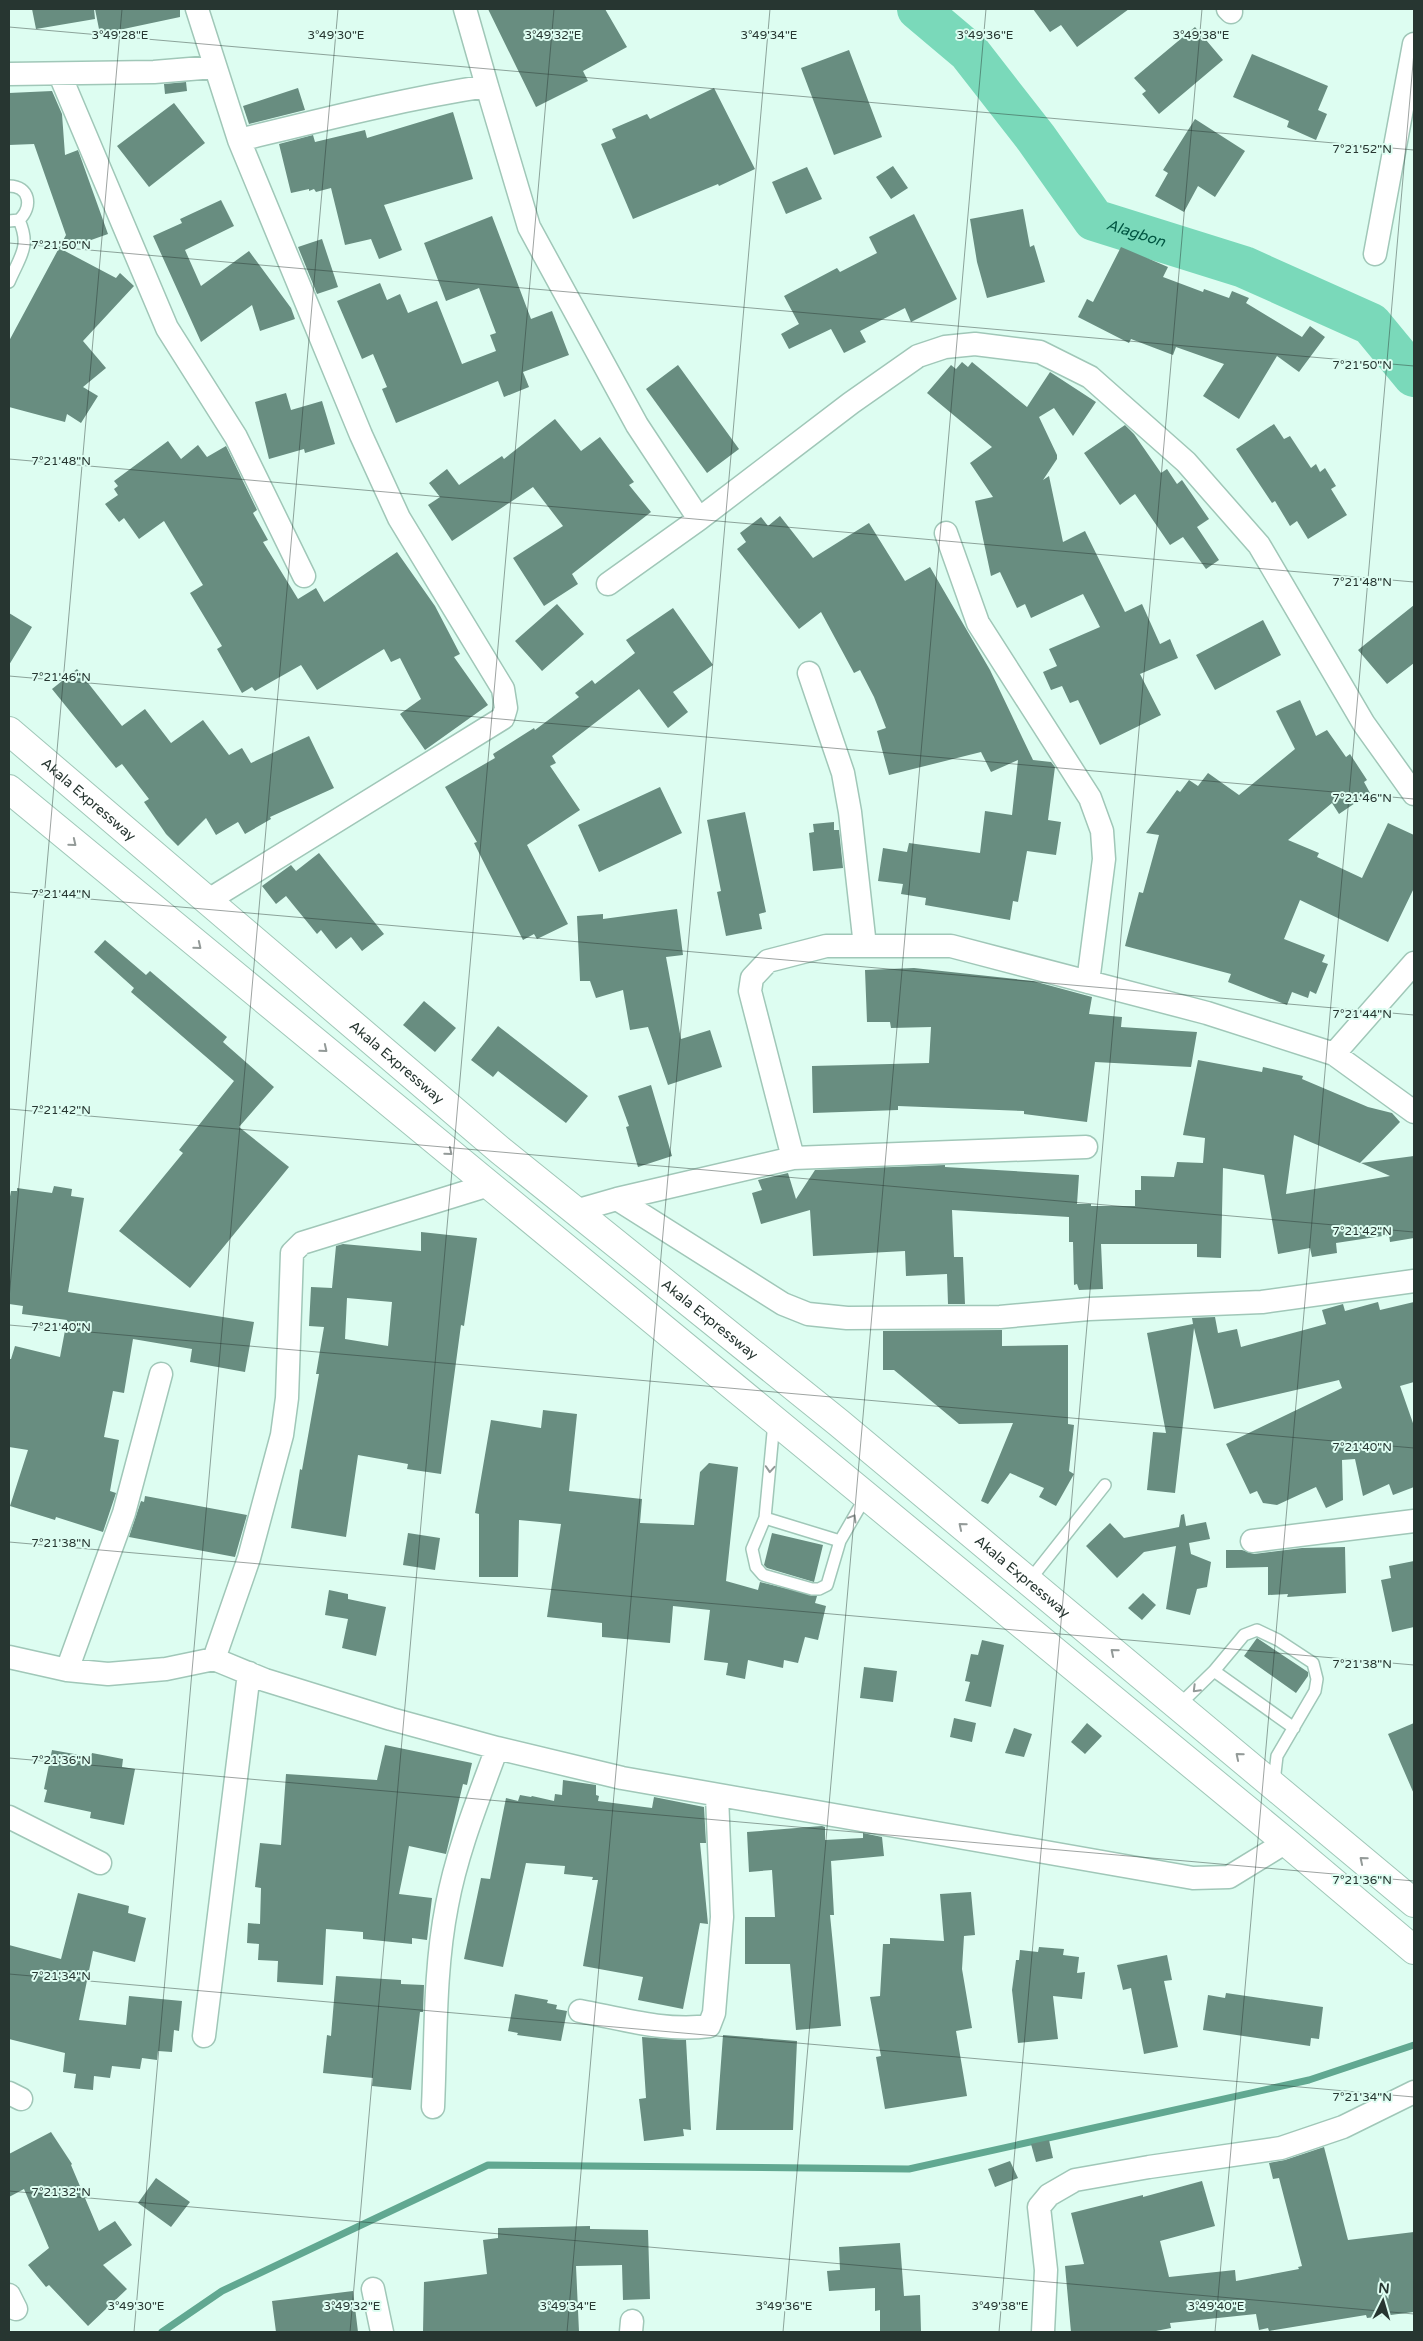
<svg xmlns="http://www.w3.org/2000/svg" width="1423" height="2341" font-family="'Varela Round',sans-serif">
  <style>
    .lines { fill: none; stroke-linecap: round; stroke-linejoin: round }
    .stream { stroke: #61a891; stroke-width: 7 }
    .river { stroke: #7ad9ba; stroke-width: 42 }
    .building { fill: #688d80; fill-rule: evenodd }
    .lane-casing { stroke: #a0c7b8; stroke-width: 14 }
    .street-casing { stroke: #a0c7b8; stroke-width: 25 }
    .primary-casing { stroke: #a0c7b8; stroke-width: 30 }
    .lane { stroke: #fff; stroke-width: 11 }
    .street { stroke: #fff; stroke-width: 22 }
    .primary { stroke: #fff; stroke-width: 28 }
    .oneway { stroke: #939a98 }
    .ticks { fill: none; stroke: #273631; stroke-width: 1; stroke-opacity: 0.45 }
    .labels { text-anchor: middle; stroke-width: 4; stroke-linejoin: round; paint-order: stroke }
    .street-label { font-size: 14px; fill: #273631; stroke: #ddfdf1 }
    .water-label { font-size: 15px; font-style: italic; fill: #015642; stroke: #ddfdf1 }
    .ticks-label { font-size: 12px; text-anchor: middle; fill: #273631; stroke: #ddfdf1; stroke-width: 4; stroke-linejoin: round; paint-order: stroke }
  </style>
  <rect width="100%" height="100%" fill="#ddfdf1"/>
  <g class="lines">
    <path class="stream" d="M162 2332 222 2291 488 2165 909 2169 1309 2080 1414 2045"/>
    <path class="river" id="s1" d="M918 9 969 52 1036 138 1094 220 1244 267 1371 324 1414 376"/>
  </g>
  <path class="building" d="M32 9H94L95 19 36 29Z
    M95 9H180V17L100 34Z
    M488 9H605L627 47 583 71 588 81 536 107Z
    M1033 9H1129L1077 47 1061 25 1050 32Z
    M1195 27 1223 60 1159 114 1142 94 1146 91 1134 78Z
    M849 50 882 137 834 155 801 68Z
    M1252 54 1328 86 1318 110 1327 114 1316 140 1287 127 1289 121 1233 97Z
    M186 82 187 91 165 94 164 84Z
    M298 88 305 110 249 124 243 106Z
    M714 88 755 169 719 186 718 184 633 219 601 144 616 138 612 129 647 114 650 119Z
    M52 91 62 114 65 155 78 150 108 234 63 250 116 278 120 273 134 286 83 341 106 368 83 387 98 396 81 423 67 414 65 422 9 407V341L66 235 34 144 9 145V93Z
    M174 103 205 143 149 187 117 146Z
    M453 112 473 179 384 205 402 250 379 259 371 239 345 245 331 188 316 192 314 189 309 191V189L291 193 279 144 313 135 315 142 365 130 367 138Z
    M1195 119 1245 151 1215 197 1198 186 1184 212 1155 196 1168 173 1163 170Z
    M893 166 908 188 891 199 876 177Z
    M807 167 822 199 786 214 772 182Z
    M221 200 234 226 185 250 201 286 249 251 291 308 295 319 260 331 252 305 201 342 153 236 182 223 180 219Z
    M1023 209 1030 247 1034 245 1045 282 987 298 977 262 970 219Z
    M914 214 957 299 911 322 905 308 860 331 866 342 844 353 831 329 789 349 781 334 799 324 784 296 837 268 840 272 877 253 869 237Z
    M492 216 531 319 552 311 569 355 523 372 529 387 504 397 498 381 396 423 382 389 387 387 373 354 362 359 337 301 380 283 387 300 400 294 408 313 437 301 462 364 496 351 490 335 496 333 479 288 446 301 424 243Z
    M322 239 338 287 317 294 298 247Z
    M1121 247 1168 267 1163 277 1203 292 1204 289 1229 298 1232 291 1249 298 1246 303 1302 337 1310 326 1325 337 1299 372 1277 356 1239 419 1203 396 1224 364 1176 347 1173 355 1131 339 1129 343 1078 317 1087 299 1093 302Z
    M962 362 968 367 972 362 1027 407 1050 372 1096 402 1073 436 1054 408 1039 417 1057 455V459L1043 480 1049 476 1063 542 1085 531 1125 612 1142 604 1160 644 1170 639 1178 658 1140 674 1161 715 1100 745 1078 700 1070 703 1062 686 1051 690 1043 672 1057 666 1049 649 1100 627 1083 594 1031 618 1025 604 1017 608 1000 572 991 576 975 501 993 497 970 463 992 447 927 393 951 365 956 369Z
    M678 365 739 449 707 473 646 389Z
    M286 393 291 410 322 401 335 444 305 453 304 449 269 459 255 402Z
    M555 419 581 451 600 437 634 482 629 485 651 512 572 574 578 584 544 606 513 558 563 526 533 487 452 541 428 505 440 497 429 483 447 469 459 485 502 456 504 459Z
    M1274 424 1284 439 1290 436 1311 468 1316 464 1320 472 1325 468 1336 486 1331 489 1347 515 1308 539 1297 521 1290 526 1275 501 1272 503 1236 449Z
    M1125 425 1134 434 1161 473 1167 469 1177 484 1182 480 1209 519 1197 527 1219 560 1206 569 1183 537 1170 545 1135 494 1120 505 1084 453Z
    M168 441 181 459 198 445 207 457 226 446 257 510 253 513 268 540 263 542 298 599 316 588 324 602 397 552 435 606 460 654 454 657 488 705 425 750 400 714 421 699 400 658 391 662 384 649 317 690 301 665 255 691 252 687 242 693 217 649 222 646 190 593 203 585 164 521 139 539 124 518 119 522 105 504 118 495 114 489 118 486 114 481Z
    M780 516 813 558 869 523 905 581 930 567 990 670 1033 760 1051 762 1055 767 1048 820 1061 822 1056 855 1027 851 1018 902 1013 901 1010 920 925 905 926 898 901 894 903 884 878 881 883 848 907 852 909 843 980 853 985 811 1012 815 1018 760 991 772 981 752 889 775 877 731 886 728 874 697 860 670 854 673 821 612 799 629 737 549 746 542 740 533 761 517 768 526Z
    M557 604 584 634 542 671 515 641Z
    M1414 605V663L1387 684 1358 650Z
    M673 608 713 665 673 692 688 712 668 728 639 689 552 756 556 763 550 766 580 810 527 845 568 924 537 939 534 934 523 940 474 843 477 842 445 787 495 758 493 754 534 728 535 730 579 697 575 693 592 680 595 684 635 653 626 640Z
    M9 613 32 627 9 665Z
    M1263 620 1281 655 1215 690 1196 655Z
    M77 669 122 726 145 709 171 743 203 720 229 755 242 748 251 763 309 736 334 788 270 817 271 819 245 834 238 822 216 835 206 818 178 846 166 834 144 802 149 799 122 764 116 768 52 689Z
    M1300 700 1316 736 1327 730 1346 757 1350 754 1367 780 1364 782 1370 793 1339 814 1332 803 1288 840 1319 853 1317 857 1362 878 1388 823 1414 835V888L1388 942 1300 900 1284 939 1325 955 1322 962 1328 964 1316 994 1310 991 1308 998 1292 992 1287 1005 1228 982 1231 974 1125 946 1139 892 1143 893 1159 835 1146 833 1177 790 1180 792 1189 780 1198 786 1208 773 1239 795 1295 749 1276 711Z
    M660 787 682 833 599 872 578 825Z
    M745 812 766 912 759 914 762 929 726 936 717 892 721 891 707 820Z
    M834 822V830H839L843 868 813 871 809 833 814 832 813 824Z
    M319 853 384 934 362 951 351 937 336 949 321 930 317 934 286 896 276 904 262 886 291 865 296 871Z
    M677 909 683 955 666 957 681 1039 710 1030 722 1067 668 1085 648 1027 630 1030 623 990 596 998 590 981H580L577 916 603 914V919Z
    M105 940 146 975 150 971 227 1037 223 1042 274 1087 239 1127 289 1167 190 1288 119 1231 183 1153 179 1150 234 1081 131 992 134 988 94 952Z
    M914 968 1033 981 1092 997 1089 1014 1122 1017 1121 1027 1197 1032 1191 1067 1095 1062 1087 1122 1024 1114V1111L898 1106V1110L813 1113 812 1066 929 1063 931 1027 891 1028 890 1022H867L865 970Z
    M424 1001 456 1028 435 1052 403 1025Z
    M498 1026 588 1096 566 1123 498 1071 493 1077 471 1060Z
    M1198 1060 1262 1072 1263 1067 1303 1076 1302 1079 1368 1107 1392 1113 1400 1122 1360 1163 1294 1135 1286 1194 1390 1176 1361 1163 1414 1156V1238L1390 1242 1389 1235 1336 1243 1337 1253 1312 1257 1310 1248 1278 1254 1264 1175 1223 1168 1221 1258 1197 1257V1244H1101L1103 1289 1079 1290 1077 1284 1074 1285 1073 1242H1069V1217L952 1210 954 1257H963L965 1304H948L947 1274 906 1276 905 1251 813 1256 810 1210 761 1224 752 1193 762 1190 758 1180 788 1173 796 1199 815 1170 945 1165V1167L1079 1175 1077 1204H1091V1206H1135V1190H1141V1176L1174 1177 1177 1162 1203 1163 1205 1138 1183 1135Z
    M651 1085 672 1156 638 1167 626 1127 629 1126 618 1096Z
    M54 1186 72 1189 71 1196 84 1198 68 1292 254 1322 245 1372 190 1362 192 1349 133 1339 124 1393 113 1391 104 1437 119 1440 110 1491 116 1493 103 1532 56 1517 55 1520 10 1506 28 1450 9 1447V1359H11L15 1346 60 1357 67 1320 22 1314 23 1306 9 1304V1202L11 1191H17V1188L52 1193Z
    M421 1232 477 1238 464 1326 461 1325 441 1474 407 1469 408 1464 358 1455 346 1537 291 1528 300 1469 302 1470 319 1374H316L324 1327 309 1326 311 1287 332 1288 336 1246 343 1244 421 1251ZM347 1298 392 1302 388 1346 345 1339Z
    M1378 1302 1380 1310 1414 1302V1382L1400 1386 1414 1426V1487L1393 1495 1389 1484 1363 1496 1355 1459 1342 1460 1343 1500 1326 1508 1316 1487 1277 1505 1263 1503 1257 1491 1250 1494 1226 1444 1342 1388 1339 1380 1214 1409 1194 1328 1175 1493 1147 1490 1153 1432 1166 1433 1147 1333 1193 1324 1192 1318 1215 1317 1218 1333 1237 1329 1241 1347 1326 1324 1322 1310 1343 1304 1345 1311Z
    M1002 1330V1346L1068 1345V1424L1074 1425 1069 1471 1074 1474 1056 1506 1039 1497 1044 1488 1010 1473 988 1504 981 1501 1013 1423 959 1424 894 1370H883V1331Z
    M543 1410 577 1414 569 1491 642 1499 640 1523 694 1525 700 1472 709 1463 738 1467 726 1581 758 1590 760 1582 817 1596 815 1603 826 1606 818 1640 805 1637 798 1663 784 1660 783 1668 748 1660 745 1679 726 1675 728 1663 704 1660 710 1610 673 1606 670 1643 602 1637V1623L547 1617 561 1524 519 1520 518 1577H479V1514L475 1513 491 1420 541 1428Z
    M145 1496 247 1515 235 1557 129 1537 141 1501 144 1502Z
    M1184 1514 1186 1526 1206 1522 1210 1539 1189 1543 1191 1554 1211 1562 1207 1587 1197 1589 1190 1615 1166 1609 1176 1546 1144 1552 1117 1578 1086 1546 1110 1523 1124 1538 1179 1527 1181 1515Z
    M408 1533 440 1538 435 1570 403 1565Z
    M772 1533 823 1545 814 1582 767 1568 764 1565Z
    M1345 1547 1346 1593 1287 1597 1288 1594 1268 1595V1567L1226 1568V1550H1242L1254 1554 1302 1548Z
    M1414 1561V1627L1392 1632 1381 1580 1391 1578 1389 1566Z
    M329 1590 348 1594V1599L386 1607 376 1656 342 1648 348 1619 325 1615Z
    M1143 1593 1156 1605 1142 1620 1128 1608Z
    M1257 1638 1308 1672V1676L1296 1693 1244 1656Z
    M982 1640 1004 1645 991 1707 965 1701 970 1682 965 1681 971 1654 978 1655Z
    M864 1667 897 1671 893 1702 860 1698Z
    M954 1718 976 1723 972 1742 950 1737Z
    M1087 1723 1102 1736 1085 1754 1071 1742Z
    M1414 1723V1794L1388 1734Z
    M1014 1728 1032 1734 1024 1757 1005 1753Z
    M385 1745 472 1763 467 1785 463 1784 446 1854 409 1846 399 1894 432 1898 427 1940 412 1938V1944L363 1939V1932L326 1929 323 1985 277 1982 278 1961 258 1960 259 1944 247 1943 248 1923 260 1924 261 1888 255 1887 260 1843 281 1845 286 1774 377 1780Z
    M52 1750 91 1757 92 1753 123 1759 122 1767 135 1769 124 1825 90 1818 91 1812 44 1802 47 1790 44 1789Z
    M563 1780 596 1785V1795L599 1796 598 1801 652 1808 654 1797 704 1807 706 1843H700L708 1924 700 1923 683 2009 638 2000 643 1977 583 1966 598 1880H592L593 1877 564 1874 565 1866 526 1863 503 1967 464 1959 481 1878 490 1879 506 1798 518 1801 520 1795 531 1797 532 1796 554 1801 555 1794 562 1795Z
    M822 1826 825 1827V1840L863 1838V1833L882 1837 884 1856 831 1861 834 1915H830L841 2026 796 2030 790 1964H745V1917H775L772 1870 749 1872 747 1832Z
    M971 1892 975 1935 964 1936 962 1969 972 2028 956 2031 967 2096 885 2109 876 2057 881 2056 870 1997 880 1996 883 1944H890V1938L944 1941 940 1894Z
    M78 1893 129 1906 128 1913 146 1918 135 1962 93 1951 79 2020 126 2025 129 1996 182 2001 179 2031 174 2030 172 2052 158 2051 157 2060 142 2058 140 2069 112 2066 110 2078 94 2076 93 2090 74 2088 76 2074 63 2072 65 2053 9 2039V1945L61 1959Z
    M1039 1947 1064 1949 1063 1955 1079 1957 1077 1973 1085 1972 1082 1999 1053 1996 1058 2039 1018 2043 1012 1990 1016 1960H1019L1020 1950 1038 1952Z
    M1167 1955 1172 1980 1164 1981 1178 2047 1144 2054 1131 1988 1123 1990 1117 1965Z
    M336 1976 401 1980V1984L424 1985 423 2012H420L411 2090 372 2086 373 2078 323 2073 327 2035 331 2036Z
    M1226 1993 1323 2007 1319 2039 1311 2038 1310 2046 1203 2030 1208 1995 1225 1998Z
    M515 1994 548 2000 547 2003 557 2005 556 2009 567 2011 561 2041 517 2035 518 2033 508 2031Z
    M723 2035 797 2041 793 2130H716Z
    M642 2037 686 2040 691 2130 683 2129 684 2136 644 2141 639 2099 646 2098Z
    M51 2132 72 2164 71 2165 99 2231 115 2221 132 2245 103 2265 127 2289 88 2326 49 2285 46 2287 28 2265 49 2248 24 2189 9 2197V2154Z
    M1049 2140 1053 2158 1036 2162 1031 2144Z
    M1324 2147 1348 2240 1414 2232V2312L1367 2318 1366 2315 1269 2331 1268 2328 1259 2330 1256 2314 1170 2323 1171 2328 1151 2332H1071L1065 2266 1084 2264 1071 2213 1143 2195V2197L1202 2181 1215 2226 1160 2241 1169 2277 1235 2270 1236 2281 1299 2269 1298 2267 1302 2266 1279 2178 1273 2179 1269 2163 1285 2160Z
    M1010 2161 1018 2178 995 2187 988 2169Z
    M156 2178 190 2202 171 2227 138 2203Z
    M590 2226V2229L648 2230 650 2299 623 2300 622 2265 576 2266 579 2332H423L424 2282 487 2274 483 2240 498 2238V2228Z
    M900 2243 904 2296 920 2295 921 2332H880V2310L875 2311V2288L829 2291 827 2271 840 2270 839 2247Z
    M353 2291 358 2332H276L272 2301Z"/>
  <g class="lines">
    <defs>
      <path id="lane" d="M9 186C30 186 33 207 19 220L9 221
        M9 282C20 256 31 247 19 220
        M774 1422 765 1518 752 1549 756 1567 763 1575 812 1589H819L827 1585 840 1541 866 1496
        M765 1518 840 1541
        M1029 1581 1105 1485
        M1214 1671 1294 1728
        M1178 1706 1214 1671 1244 1635 1257 1630 1278 1640 1313 1663 1317 1679 1315 1691 1277 1756 1274 1782"/>
      <path id="street" d="M197 9 239 140 361 435 399 518 503 689 506 708 503 718 207 901
        M465 9 487 86
        M1228 9 1231 12
        M9 74 154 72 214 67
        M60 75 167 328 236 437 304 576
        M239 140C321 120 403 99 487 86L529 227 637 425 699 519
        M1375 254 1414 44
        M946 533 978 623 1090 798 1102 831 1104 859 1088 982
        M608 584 699 519 851 403 918 356 945 347 975 344 1040 352 1090 377 1186 462 1259 545 1364 724 1414 794
        M809 673 843 773 850 812 865 946
        M1334 1054 1414 963
        M793 1158 750 991 752 978 768 961 826 946H951L1207 1013 1334 1054 1414 1112
        M617 1199 783 1304 808 1314 847 1318 1000 1317 1089 1309 1262 1302 1414 1281
        M575 1211 617 1199 793 1158 1086 1147
        M1252 1541 1414 1521
        M9 1657 67 1670 108 1674 166 1669 214 1659 265 1680 391 1719 497 1748 622 1778 1193 1878 1229 1877 1286 1842
        M214 1659 249 1558 282 1435 287 1398 292 1253 302 1243 489 1185
        M67 1670 124 1513 161 1374
        M9 1817 100 1863
        M580 2011C622 2019 666 2032 709 2026L714 2013 722 1917 717 1796
        M204 2036 249 1673
        M9 2093 21 2099
        M433 2107C436 2040 434 1971 447 1905 457 1851 478 1800 497 1748
        M373 2289 382 2332
        M9 2295 16 2309
        M631 2332 632 2321
        M1043 2332 1046 2270 1039 2207 1049 2195 1075 2180 1149 2167 1281 2148 1343 2127 1414 2092"/>
      <g id="primary">
        <path id="s2" d="M9 731 501 1151 839 1423 1414 1903"/>
        <path d="M9 789 1286 1842 1414 1950"/>
      </g>
    </defs>
    <use href="#lane" class="lane-casing"/>
    <use href="#street" class="street-casing"/>
    <use href="#primary" class="primary-casing"/>
    <use href="#lane" class="lane"/>
    <use href="#street" class="street"/>
    <use href="#primary" class="primary"/>
  </g>
  <defs><path id="oneway-chevron" d="M-2-3.5L2.5 0L-2 3.5" fill="none" stroke-width="1.6" stroke-linecap="round" stroke-linejoin="round" transform="scale(1.25)"/></defs>
  <g class="oneway">
    <use href="#oneway-chevron" transform="translate(73 843) rotate(39)"/>
    <use href="#oneway-chevron" transform="translate(198 946) rotate(39)"/>
    <use href="#oneway-chevron" transform="translate(324 1049) rotate(39)"/>
    <use href="#oneway-chevron" transform="translate(449 1152) rotate(39)"/>
    <use href="#oneway-chevron" transform="translate(770 1469) rotate(94)"/>
    <use href="#oneway-chevron" transform="translate(853 1518) rotate(-59)"/>
    <use href="#oneway-chevron" transform="translate(962 1526) rotate(-140)"/>
    <use href="#oneway-chevron" transform="translate(1114 1652) rotate(-140)"/>
    <use href="#oneway-chevron" transform="translate(1196 1689) rotate(135)"/>
    <use href="#oneway-chevron" transform="translate(1239 1756) rotate(-140)"/>
    <use href="#oneway-chevron" transform="translate(1363 1860) rotate(-140)"/>
  </g>
  <path class="ticks" d="M9 27 1414 150M9 243 1414 366M9 459 1414 582M9 676 1414 799M9 892 1414 1015M9 1109 1414 1232M9 1299 122 9M9 1325 1414 1448M9 1542 1414 1665M9 1758 1414 1881M9 1974 1414 2097M9 2191 1414 2314M134 2332 338 9M350 2332 554 9M567 2332 770 9M783 2332 986 9M999 2332 1202 9M1215 2332 1414 52"/>
  <g class="labels">
    <g class="street-label">
      <text dy="5" stroke="none"><textPath href="#s2" startOffset="105">Akala Expressway</textPath></text>
      <text dy="5" stroke="none"><textPath href="#s2" startOffset="510">Akala Expressway</textPath></text>
      <text dy="5" stroke="none"><textPath href="#s2" startOffset="915">Akala Expressway</textPath></text>
      <text dy="5" stroke="none"><textPath href="#s2" startOffset="1320">Akala Expressway</textPath></text>
    </g>
    <g class="water-label">
      <text dy="5" stroke="none"><textPath href="#s1" startOffset="320">Alagbon</textPath></text>
    </g>
  </g>
  <g class="ticks-label">
    <text x="120" y="39">3°49'28"E</text>
    <text x="336" y="39">3°49'30"E</text>
    <text x="553" y="39">3°49'32"E</text>
    <text x="769" y="39">3°49'34"E</text>
    <text x="985" y="39">3°49'36"E</text>
    <text x="1201" y="39">3°49'38"E</text>
    <text x="1362" y="153">7°21'52"N</text>
    <text x="61" y="249">7°21'50"N</text>
    <text x="1362" y="369">7°21'50"N</text>
    <text x="61" y="465">7°21'48"N</text>
    <text x="1362" y="586">7°21'48"N</text>
    <text x="61" y="681">7°21'46"N</text>
    <text x="1362" y="802">7°21'46"N</text>
    <text x="61" y="898">7°21'44"N</text>
    <text x="1362" y="1018">7°21'44"N</text>
    <text x="61" y="1114">7°21'42"N</text>
    <text x="1362" y="1235">7°21'42"N</text>
    <text x="61" y="1331">7°21'40"N</text>
    <text x="1362" y="1451">7°21'40"N</text>
    <text x="61" y="1547">7°21'38"N</text>
    <text x="1362" y="1668">7°21'38"N</text>
    <text x="61" y="1764">7°21'36"N</text>
    <text x="1362" y="1884">7°21'36"N</text>
    <text x="61" y="1980">7°21'34"N</text>
    <text x="1362" y="2101">7°21'34"N</text>
    <text x="61" y="2196">7°21'32"N</text>
    <text x="136" y="2310">3°49'30"E</text>
    <text x="352" y="2310">3°49'32"E</text>
    <text x="568" y="2310">3°49'34"E</text>
    <text x="784" y="2310">3°49'36"E</text>
    <text x="1000" y="2310">3°49'38"E</text>
    <text x="1216" y="2310">3°49'40"E</text>
  </g>
  <rect width="1423" height="2341" fill="none" stroke="#273631" stroke-width="20"/>
  <g transform="translate(1383 2301) rotate(5)" stroke="#ddfdf1" stroke-width="4" paint-order="stroke">
  <path d="M0-4L9 19L0 12L-9 19Z" fill="#273631"/>
  <text y="-8" font-size="14" font-weight="bold" text-anchor="middle" fill="#273631">N</text>
  </g>
</svg>
